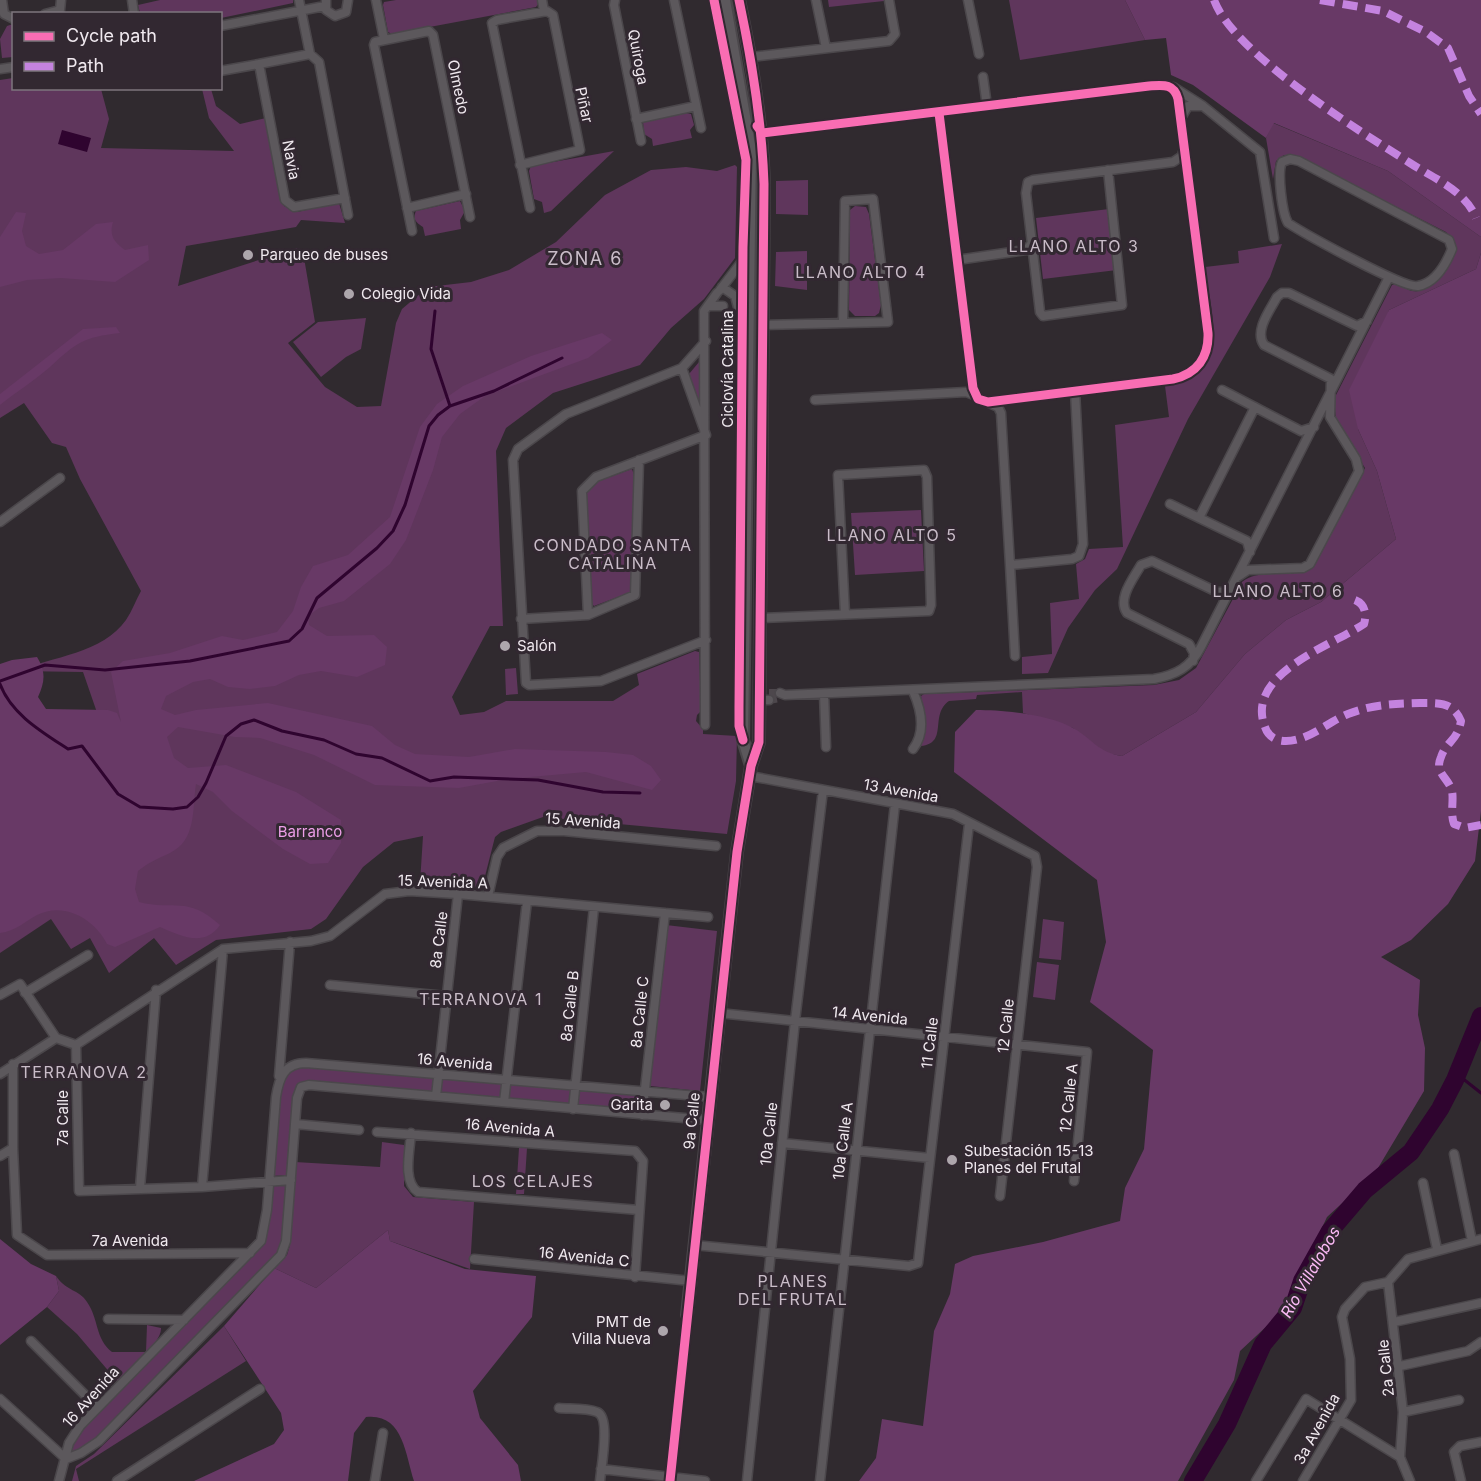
<svg xmlns="http://www.w3.org/2000/svg" width="1481" height="1481" font-family="Inter,sans-serif">
  <style>
    .green { fill: #5f365c }
    .forest { fill: #683966 }
    .water { fill: #2f042f }
    .lines { fill: none; stroke-linecap: round; stroke-linejoin: round }
    .stream { stroke: #2f042f; stroke-width: 3 }
    .river { stroke: #2f042f; stroke-width: 18 }
    .minor-tunnel { stroke: #4d474c; stroke-width: 8; stroke-dasharray: 8 4; stroke-linecap: butt }
    .minor-casing { stroke: #4b474b; stroke-width: 11 }
    .tertiary-casing { stroke: #4b474b; stroke-width: 14 }
    .minor { stroke: #5c585c; stroke-width: 8 }
    .tertiary { stroke: #5c585c; stroke-width: 10 }
    .quiet { stroke: #c483df; stroke-width: 8; stroke-dasharray: 15 8; stroke-linecap: butt }
    .cycleway-casing { stroke: #322831; stroke-width: 13 }
    .cycleway { stroke: #f96db3; stroke-width: 9 }
    .poi-dot { fill: #ada6ac; stroke: #322831; stroke-width: 2 }
    .labels { text-anchor: middle; stroke-width: 6; stroke-linejoin: round; paint-order: stroke }
    .street-label { font-size: 15px; fill: #f0e9ef; stroke: #322831 }
    .poi-label { font-size: 15px; fill: #f0e9ef; stroke: #322831; text-anchor: start }
    .park-label { font-size: 15px; fill: #ee9fe9; stroke: #322831 }
    .neighbourhood-label { font-size: 16px; letter-spacing: 1.5px; fill: #cabdc9; stroke: #322831 }
    .water-label { font-size: 16px; font-style: italic; fill: #fbbaf6; stroke: #322831 }
    .quarter-label { font-size: 18px; letter-spacing: 1.5px; fill: #cabdc9; stroke: #322831 }
  </style>
  <rect width="100%" height="100%" fill="#302a2f"/>
  <path class="green" d="M160 0H293V3L221 18 220 14 140 13 138 5Z
    M396 0H537L538 4 536 7 392 34 388 32 383 5 384 2Z
    M828 0H884V1L829 7Z
    M1009 0H1125L1145 40 1020 60Z
    M13 24V57L2 58 0 39 7 26Z
    M13 78 14 88 101 89 109 119 101 148 234 151 209 118 202 89H211L216 106 240 124 266 118 284 206 297 212 339 203 345 223 301 220 296 227 186 246 178 286 296 248 303 252 315 322 288 343 325 387 357 407 381 406 396 323 402 309 428 287 471 282 509 270 556 242 605 195 651 170 686 167 717 171 735 165 737 167 735 258 704 299 671 328 640 365 553 393 506 428 496 451 503 626H490L452 697 460 715 484 712 506 701H613L639 685 637 674 695 651 699 652 701 711 697 715 696 721 703 729V734L737 736 736 781 727 834 543 817 501 832 495 837 482 888 420 883 423 836 394 842 363 867 326 919 311 929 216 940 176 965 154 938 109 973 90 938 71 949 51 919 0 953V820L102 727 83 672 17 671C52 657 103 653 126 620 132 611 136 600 141 591L80 479 66 447 52 443 24 403 0 418V80Z
    M686 113 691 114 694 125 690 130 692 138 653 146 652 139 644 134 643 122Z
    M1273 123 1388 171 1481 237V253L1476 269 1389 310 1358 429 1377 471 1396 539 1321 602 1286 620 1245 654 1196 712 1122 756 1105 753 1073 728 1023 713 1022 692 977 695 976 699 949 701C929 715 949 743 921 746L925 721 921 696 924 694 1154 685 1179 680 1196 668 1242 582C1262 565 1302 583 1316 563L1365 468 1336 420 1334 399 1392 285 1396 284C1402 286 1411 293 1418 291 1438 286 1453 263 1456 244L1446 232 1294 155H1284L1276 161 1273 179 1266 138Z
    M614 151 551 211 544 213 542 202 534 199 529 171 531 166Z
    M808 180V215L776 214V181Z
    M460 201 465 211 460 220 461 229 425 236 423 227C417 223 412 220 416 211Z
    M855 206 866 207 869 214 881 305 879 313 875 316H855L849 310 850 210Z
    M1109 209 1117 270 1043 279 1036 218Z
    M1282 244 1270 277 1188 419 1117 569 1095 590 1068 628 1048 673 1022 674V657L1052 654 1050 603 1079 599 1076 564 1085 559 1089 549 1123 547 1115 425 1169 417 1165 386C1234 376 1211 316 1205 267L1239 263 1238 251Z
    M807 251V290L775 286 776 252Z
    M366 318 361 349 346 357 321 377 293 342 318 322Z
    M704 356 701 408 689 374Z
    M632 469 634 475 631 592 594 606 591 603 586 492 598 481Z
    M921 510 924 571 855 575 851 513Z
    M516 668 518 694 506 695 505 669Z
    M1043 919 1064 922 1061 960 1039 958Z
    M666 925 717 931 700 1091 650 1086Z
    M1037 962 1059 965 1055 1000 1033 997Z
    M296 1066 436 1075 434 1095 300 1086 290 1175 270 1176 281 1079Z
    M440 1075 504 1080 502 1101 438 1096Z
    M510 1081 572 1088 570 1107 508 1102Z
    M578 1088 642 1094 640 1114 576 1108Z
    M382 1142 404 1145V1186L413 1197 474 1202 470 1269 390 1241 388 1230 316 1288 274 1268 287 1255 290 1245 295 1162 380 1167Z
    M519 1148H527L524 1194H516Z
    M291 1180 283 1250 99 1441 75 1456 67 1452 72 1436 260 1244 269 1182Z
    M56 1276C67 1292 79 1289 87 1302 99 1319 95 1339 112 1352H146L147 1325 161 1328C162 1343 128 1370 117 1381L77 1334 47 1307 59 1291Z
    M224 1326 246 1361 76 1469 79 1481H72L76 1466 94 1454Z"/>
  <path class="forest" d="M1125 0H1481V237L1388 171 1274 123 1266 138 1193 85 1171 75 1166 38 1145 40Z
    M16 212 26 213 22 231 26 246 39 254 63 250 96 224 113 222C109 236 114 242 125 250L148 245 149 260 115 282 61 278 27 280 0 287V237Z
    M1481 253V811L1475 861 1448 904 1411 940 1381 957 1420 980 1418 1015 1425 1048 1424 1091 1375 1173 1327 1217 1282 1312 1240 1351 1234 1380 1178 1481H859L876 1458 882 1419 923 1426 934 1331 950 1294 955 1264 973 1256 1043 1242 1120 1221 1125 1188 1144 1149 1153 1050 1090 1002 1106 942 1097 880 954 772 955 732 976 710C1004 710 1050 714 1075 729 1093 740 1098 752 1122 756L1196 712 1245 654 1286 620 1321 602 1396 539 1377 471 1358 429 1349 390 1389 310 1476 269Z
    M116 327 120 333C83 337 76 343 50 367 34 381 16 392 0 405V394L83 329Z
    M602 333 612 340 588 358 485 396 460 414 442 437 433 470 406 540 390 564 344 601 319 608 308 616 309 625 327 636 374 635 387 647 385 665 357 677 321 671 299 675 275 686 250 689 228 687 210 679 193 682 166 696 161 709 175 715 196 710 268 703 372 726 395 745 415 754 469 757 515 749 606 752 633 755 651 766 661 780 652 790 586 772 508 779 459 788 375 785 314 755 260 738 235 737 178 727 167 737 174 758 188 768 226 765 296 792 341 820V843L328 863 310 864 283 849 232 811 213 792 196 784C192 809 197 840 170 853 157 859 149 862 138 871L135 889 139 902C174 911 187 895 220 925 204 948 181 936 160 927L115 947 107 944C95 920 65 901 37 915 24 922 16 931 0 933V664L12 660 37 657C46 672 45 681 38 697L46 709 108 710 117 713 121 722 111 672 123 661 170 653 222 636 243 640 277 632 293 611 301 587 313 566 348 555 390 517 420 427 437 404 463 386 531 356Z
    M388 1230 390 1241 465 1269 536 1276 532 1317 473 1391 480 1418 518 1465 521 1481H414C405 1453 403 1413 366 1417L354 1433 348 1481H194L274 1444 284 1430 281 1413 224 1326 274 1268 316 1288Z
    M0 1239 31 1264 56 1276 59 1291 47 1307 0 1345Z"/>
  <path class="water" d="M62 130 91 138 87 152 58 144Z"/>
  <g class="lines">
    <path class="stream" d="M435 311 431 349 450 406
      M0 681 45 665 105 670 190 661 289 641 302 629 317 598 377 548 393 531 405 505 429 426 438 415 450 406 494 391 562 358
      M0 684C11 714 42 732 68 749L82 746 118 794 140 807 173 809 187 807 198 797 206 783 226 736 241 724 254 720 282 731 324 740 356 754 382 758 430 781 454 777 538 780 603 792 640 793
      M1457 1074 1481 1093"/>
    <path class="river" d="M1193 1481 1227 1424 1263 1344 1293 1308 1302 1281 1330 1231 1365 1190 1411 1152 1440 1109 1455 1080 1481 1016"/>
    <path class="minor-tunnel" d="M769 693H780
      M769 700 780 698"/>
    <defs>
      <path id="minor" d="M2 0 4 14 14 19
        M132 0 134 14
        M299 0 310 54 319 62 348 215
        M326 0V10L335 16 346 12 348 0
        M376 0 384 39
        M542 0 544 11
        M615 0 614 5 641 141
        M674 0 701 128
        M816 0 826 48
        M968 0 979 54
        M45 14 60 10 61 0
        M220 26 325 6
        M310 54 259 64 285 200 294 207 345 198
        M751 57 889 41 895 34 889 0
        M0 69 14 67
        M220 71 259 64
        M983 77 987 106
        M1173 87 1203 106
        M1181 118 1188 106H1203L1260 152 1274 238
        M636 119 696 106
        M762 133 1149 86C1163 85 1174 83 1178 99L1208 333C1209 357 1197 374 1173 379L988 402 978 399 973 388 939 113
        M1290 159 1299 161 1449 240 1452 249C1446 264 1435 283 1418 286 1404 289 1305 234 1288 223 1282 213 1277 172 1282 162Z
        M520 165 580 150 553 15 547 11 497 20 492 23 530 208
        M1108 170 1122 305 1043 316 1040 312 1026 193 1028 182 1033 180 1173 162 1182 156 1184 148
        M407 208 466 194
        M412 231 374 45 375 42 429 31 433 35 470 217
        M957 260 1026 250 1032 243
        M722 287 735 296 738 307
        M720 290 743 260 750 255
        M708 306H723
        M763 325 888 322 873 199 845 201 843 323
        M1222 390 1301 431 1314 427
        M815 400 966 392 976 396
        M989 403 998 407 1001 413 1010 565 1072 559 1079 556 1083 544 1075 391
        M1170 504 1247 541 1250 552
        M1199 518 1255 407
        M0 522 60 478
        M1010 565 1015 656
        M1239 576 1248 570 1303 568 1310 564 1359 471 1356 459 1330 417 1331 379 1264 345C1254 331 1270 310 1277 297L1282 293H1289L1357 326 1367 321
        M588 615 582 491 596 477 706 435 682 368
        M760 618 929 611 931 605 927 477 924 470 838 475 845 614
        M521 619 588 615 635 595 639 460
        M706 640 601 681 529 685 526 683 513 460 518 449 566 414 682 368 706 341
        M1193 661 1194 653 1189 644 1127 613C1117 599 1133 579 1141 565L1152 561 1217 592H1225L1231 588
        M780 693 785 695 1154 679C1176 675 1191 667 1201 647L1389 277
        M824 694 826 747
        M760 700H769
        M705 725 704 311 717 293
        M913 749C926 732 921 709 913 691
        M750 776 953 814 1035 856 1037 867 1000 1196
        M488 896 497 857 503 848 537 831H564L716 846
        M330 985 446 996
        M25 993 88 955
        M0 995 20 984 56 1038 76 1045
        M719 1013 1087 1052 1074 1181
        M76 1045 223 949 311 941 330 936 385 894 409 891 458 894 708 917
        M76 1045 79 1191 202 1187 291 1180
        M13 1064V1148L17 1235 47 1255 250 1253
        M0 1074 56 1038
        M279 1076 290 942
        M436 1096 458 894
        M504 1102 527 901
        M573 1109 594 907
        M642 1115 665 913
        M295 1124 359 1130
        M377 1132 635 1151 643 1161 635 1277
        M411 1133C410 1150 402 1182 418 1192L639 1210
        M782 1143 930 1158
        M1454 1154 1472 1241
        M0 1156 13 1148
        M1423 1183 1437 1249
        M202 1187 223 949
        M140 1188 156 990
        M694 1245 909 1266 918 1263 969 824
        M474 1259 691 1281
        M108 1319 184 1320
        M1394 1322 1481 1303
        M31 1341 97 1407
        M1400 1366 1468 1351 1481 1342
        M0 1399 66 1459
        M559 1408C570 1409 587 1408 597 1412 611 1417 601 1468 600 1481
        M1403 1412 1459 1400
        M66 1459 81 1453 99 1441 281 1255 286 1241 297 1098 301 1087 309 1085 707 1120
        M601 1469 705 1481
        M59 1481 69 1443 80 1426 261 1241 267 1210 276 1097C279 1078 284 1063 306 1063L710 1097
        M117 1481 260 1389
        M375 1481 383 1433
        M670 1481 687 1315
        M747 1481 795 1021 823 790
        M820 1481 895 804
        M1256 1481 1306 1399 1400 1457
        M1303 1481 1351 1400 1350 1359 1342 1317 1345 1309 1365 1287 1388 1282
        M1410 1481 1400 1457 1403 1412 1388 1282 1408 1259 1481 1239
        M1461 1481 1454 1452 1460 1446 1481 1442"/>
      <path id="tertiary" d="M725 0 751 151 743 740 751 766
        M687 1315 737 852 751 766 759 742 764 184C762 122 752 61 739 0"/>
    </defs>
    <use href="#minor" class="minor-casing"/>
    <use href="#tertiary" class="tertiary-casing"/>
    <use href="#minor" class="minor"/>
    <use href="#tertiary" class="tertiary"/>
    <path class="quiet" d="M1214 0C1233 53 1361 132 1410 163 1433 178 1466 191 1476 218
      M1320 0 1383 11 1426 32 1448 48 1469 96 1481 114
      M1355 600C1365 604 1367 614 1364 624 1333 645 1244 674 1265 727 1268 736 1275 741 1286 741 1308 741 1328 722 1348 714 1374 704 1393 704 1420 703 1440 703 1453 702 1461 721 1457 742 1447 740 1441 757 1434 773 1448 777 1452 791 1454 801 1450 813 1454 824L1465 828 1481 825"/>
    <defs>
      <path id="cycleway" d="M714 0 746 160 743 247 739 707V726L743 740
        M757 126 762 133 1149 86C1163 85 1174 83 1178 99L1208 333C1209 357 1197 374 1173 379L988 402 978 399 973 388 939 113
        M670 1481 737 852 751 766 759 742 764 184C762 122 752 61 739 0"/>
    </defs>
    <use href="#cycleway" class="cycleway-casing"/>
    <use href="#cycleway" class="cycleway"/>
  </g>
  <g class="poi-dot">
    <circle cx="248" cy="255" r="6"/>
    <circle cx="349" cy="294" r="6"/>
    <circle cx="505" cy="646" r="6"/>
    <circle cx="665" cy="1105" r="6"/>
    <circle cx="952" cy="1160" r="6"/>
    <circle cx="663" cy="1331" r="6"/>
  </g>
  <g class="labels">
    <g class="street-label">
      <text transform="translate(638 57) rotate(79)" y="5">Quiroga</text>
      <text transform="translate(458 87) rotate(78)" y="5">Olmedo</text>
      <text transform="translate(584 105) rotate(78)" y="5">Piñar</text>
      <text transform="translate(291 160) rotate(79)" y="5">Navia</text>
      <text transform="translate(728 369) rotate(-90)" y="5">Ciclovía Catalina</text>
      <text transform="translate(901 791) rotate(10)" y="5">13 Avenida</text>
      <text transform="translate(583 821) rotate(4)" y="5">15 Avenida</text>
      <text transform="translate(443 882) rotate(2)" y="5">15 Avenida A</text>
      <text transform="translate(439 940) rotate(-83)" y="5">8a Calle</text>
      <text transform="translate(570 1006) rotate(-84)" y="5">8a Calle B</text>
      <text transform="translate(640 1012) rotate(-84)" y="5">8a Calle C</text>
      <text transform="translate(870 1016) rotate(6)" y="5">14 Avenida</text>
      <text transform="translate(1006 1026) rotate(-84)" y="5">12 Calle</text>
      <text transform="translate(930 1043) rotate(-83)" y="5">11 Calle</text>
      <text transform="translate(455 1062) rotate(5)" y="5">16 Avenida</text>
      <text transform="translate(1069 1098) rotate(-84)" y="5">12 Calle A</text>
      <text transform="translate(63 1118) rotate(-90)" y="5">7a Calle</text>
      <text transform="translate(692 1121) rotate(-84)" y="5">9a Calle</text>
      <text transform="translate(510 1128) rotate(5)" y="5">16 Avenida A</text>
      <text transform="translate(769 1134) rotate(-84)" y="5">10a Calle</text>
      <text transform="translate(843 1141) rotate(-83)" y="5">10a Calle A</text>
      <text x="130" y="1246">7a Avenida</text>
      <text transform="translate(584 1257) rotate(6)" y="5">16 Avenida C</text>
      <text transform="translate(1386 1368) rotate(-96)" y="5">2a Calle</text>
      <text transform="translate(91 1397) rotate(-48)" y="5">16 Avenida</text>
      <text transform="translate(1317 1429) rotate(-61)" y="5">3a Avenida</text>
    </g>
    <g class="poi-label">
      <text x="260" y="260">Parqueo de buses</text>
      <text x="361" y="299">Colegio Vida</text>
      <text x="517" y="651">Salón</text>
      <text x="653" y="1110" text-anchor="end">Garita</text>
      <text x="964" y="1156">Subestación 15-13<tspan x="964" dy="17">Planes del Frutal</tspan></text>
      <text x="651" y="1327" text-anchor="end">PMT de<tspan x="651" dy="17">Villa Nueva</tspan></text>
    </g>
    <g class="park-label">
      <text x="310" y="837">Barranco</text>
    </g>
    <g class="neighbourhood-label">
      <text x="1074" y="252">LLANO ALTO 3</text>
      <text x="861" y="278">LLANO ALTO 4</text>
      <text x="892" y="541">LLANO ALTO 5</text>
      <text x="613" y="551">CONDADO SANTA<tspan x="613" dy="18">CATALINA</tspan></text>
      <text x="1278" y="597">LLANO ALTO 6</text>
      <text x="481" y="1005">TERRANOVA 1</text>
      <text x="84" y="1078">TERRANOVA 2</text>
      <text x="533" y="1187">LOS CELAJES</text>
      <text x="793" y="1287">PLANES<tspan x="793" dy="18">DEL FRUTAL</tspan></text>
    </g>
    <g class="water-label">
      <text transform="translate(1310 1272) rotate(-60)" y="6">Río Villalobos</text>
    </g>
    <g class="quarter-label">
      <text x="585" y="265">ZONA 6</text>
    </g>
  </g>
  <rect x="12" y="12" width="210" height="78" fill="#322831" stroke="#7e757d" stroke-width="1.5"/>
  <rect x="24" y="32" width="30" height="9" fill="#f96db3" stroke="#7e757d" stroke-width="1.5"/>
  <text x="66" y="42" font-size="18" fill="#f0e9ef">Cycle path</text>
  <rect x="24" y="62" width="30" height="9" fill="#c483df" stroke="#7e757d" stroke-width="1.5"/>
  <text x="66" y="72" font-size="18" fill="#f0e9ef">Path</text>
</svg>
